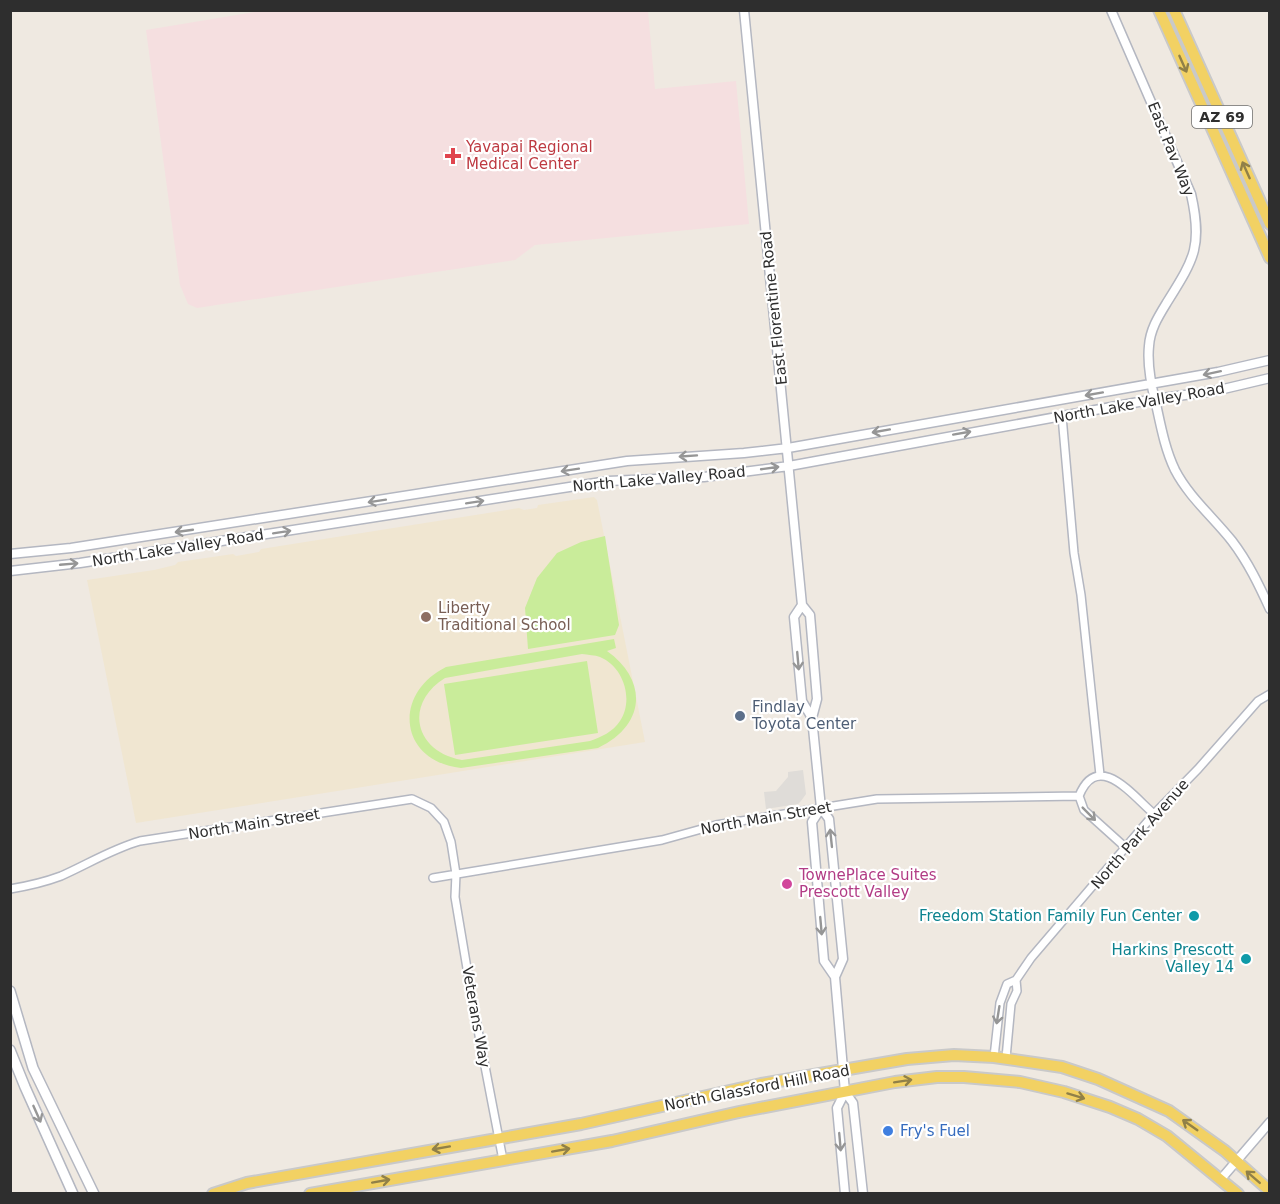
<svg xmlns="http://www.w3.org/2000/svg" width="1280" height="1204" font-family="'DejaVu Sans',sans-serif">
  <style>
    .education { fill: #f0e6d1 }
    .medical { fill: #f5dfe0 }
    .pitch { fill: #c9ec9a; fill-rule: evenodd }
    .plaza { fill: #dfdcd8 }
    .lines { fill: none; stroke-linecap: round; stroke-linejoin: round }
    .minor-casing { stroke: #b4b7c1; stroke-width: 10 }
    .tertiary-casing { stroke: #b4b7c1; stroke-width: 11 }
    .secondary-casing { stroke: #b4b7c1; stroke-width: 12 }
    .primary-casing { stroke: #c9c9c9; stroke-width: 14 }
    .minor { stroke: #fff; stroke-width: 7 }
    .tertiary { stroke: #fff; stroke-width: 8 }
    .secondary { stroke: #fff; stroke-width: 9 }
    .primary { stroke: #f2d163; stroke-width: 10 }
    .oneway { stroke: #908048 }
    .oneway2 { stroke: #969696 }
    .health-dot { fill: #e0444e; stroke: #fff; stroke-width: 2 }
    .education-dot { fill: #8d6e63; stroke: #fff; stroke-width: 2 }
    .service-dot { fill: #5c6f8a; stroke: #fff; stroke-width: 2 }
    .hotel-dot { fill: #d1479c; stroke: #fff; stroke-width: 2 }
    .culture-dot { fill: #0f9aa8; stroke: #fff; stroke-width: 2 }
    .shop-dot { fill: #3f7fe0; stroke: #fff; stroke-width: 2 }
    .labels { text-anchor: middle; stroke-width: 4.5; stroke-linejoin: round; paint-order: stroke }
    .shield { fill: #fff; stroke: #6d6d6d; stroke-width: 1.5 }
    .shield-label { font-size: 14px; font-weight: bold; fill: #2e2e2e }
    .health-label { font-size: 15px; fill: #be3a42; stroke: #fff; text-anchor: start }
    .street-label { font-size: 15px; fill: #2e2e2e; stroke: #fff }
    .education-label { font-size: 15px; fill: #785e54; stroke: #fff; text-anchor: start }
    .service-label { font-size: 15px; fill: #4e5e75; stroke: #fff; text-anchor: start }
    .hotel-label { font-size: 15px; fill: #b23c85; stroke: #fff; text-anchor: start }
    .culture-label { font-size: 15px; fill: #0d838f; stroke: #fff; text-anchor: end }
    .shop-label { font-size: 15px; fill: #366cbe; stroke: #fff; text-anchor: start }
  </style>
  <rect width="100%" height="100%" fill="#efe9e1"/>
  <path class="education" d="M594 497 597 500 645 742 136 823 87 580 154 570 175 565 178 562 233 554 236 556 259 552 261 549 519 508 524 510 537 508 538 505Z"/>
  <path class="medical" d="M266 10 648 11 655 89 736 81 749 224 535 245 515 260 197 308 188 304 180 285 146 30Z"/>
  <path class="pitch" d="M605 536 619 625 615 635 528 649 525 608 537 578 557 553 581 542Z
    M614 639 616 648 607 651C649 681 645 726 598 748L461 768C399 761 392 694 446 667ZM582 654C588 655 595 655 600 657 624 667 634 700 620 721 613 732 601 737 590 741L462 760C415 752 403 704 445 678Z
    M587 661 598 733 455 755 444 684Z"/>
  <path class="plaza" d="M803 770 806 794 801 801 798 804 766 809 764 792 776 791 788 777V772Z"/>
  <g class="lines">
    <defs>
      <path id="minor" d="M1062 416 1074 553 1081 595 1100 775
        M1125 847 1084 810 1079 796C1098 750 1132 795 1154 814
        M433 878 662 840 716 825 877 799 1079 796
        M10 889C28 886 45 882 61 876 88 864 112 849 140 841L412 799 431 808 444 822 451 842 456 874 455 897 473 1004 503 1160
        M1016 980 1031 958 1154 814 1198 769 1258 701 1270 694
        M994 1057 1000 1003 1007 984 1016 980
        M1006 1058 1011 1004 1017 991 1016 980"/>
      <path id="tertiary" d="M744 10 802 605 810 615 817 699 812 718 821 808 829 819 843 959 835 977 824 961 812 822 821 808
        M1111 10 1191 194C1203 247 1194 259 1166 304 1158 317 1150 330 1149 346 1147 365 1151 385 1156 404 1161 427 1165 449 1175 470 1189 497 1213 517 1232 541 1248 562 1259 585 1270 609
        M10 554 71 548 627 461 744 453 788 448 1218 372 1270 360
        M10 571 80 563 608 481 704 477 789 466 1155 399 1215 391 1270 378
        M802 605 794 617 802 701 812 718
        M835 977 845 1092 853 1103 863 1194
        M845 1092 837 1108 845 1194
        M1221 1179 1270 1122"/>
      <path id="secondary" d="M10 991 33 1068 94 1194
        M10 1050 25 1087 73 1194"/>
      <path id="primary" d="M1159 10 1270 258
        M1174 10 1270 224
        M213 1194 247 1183 581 1124 761 1084 907 1059 954 1055 994 1057 1062 1067 1098 1079 1169 1111 1225 1151 1270 1191
        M310 1194 612 1141 739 1112 895 1082 937 1077H964L1020 1082 1064 1092 1110 1107 1138 1119 1167 1136 1238 1194"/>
    </defs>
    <use href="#minor" class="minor-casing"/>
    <use href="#tertiary" class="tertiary-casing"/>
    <use href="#secondary" class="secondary-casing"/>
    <use href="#primary" class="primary-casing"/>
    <use href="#minor" class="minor"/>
    <use href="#tertiary" class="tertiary"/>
    <use href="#secondary" class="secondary"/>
    <use href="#primary" class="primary"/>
  </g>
  <defs><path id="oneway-shaft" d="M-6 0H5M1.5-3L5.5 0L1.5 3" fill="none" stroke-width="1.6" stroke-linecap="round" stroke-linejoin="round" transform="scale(1.5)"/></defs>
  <g class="oneway">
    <use href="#oneway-shaft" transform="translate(1183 64) rotate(66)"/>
    <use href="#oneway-shaft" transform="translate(1246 170) rotate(-114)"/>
    <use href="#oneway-shaft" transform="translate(903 1081) rotate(-9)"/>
    <use href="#oneway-shaft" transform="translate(1076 1096) rotate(17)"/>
    <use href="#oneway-shaft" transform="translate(1190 1125) rotate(-145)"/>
    <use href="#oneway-shaft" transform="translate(441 1148) rotate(170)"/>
    <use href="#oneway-shaft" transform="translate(561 1150) rotate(-10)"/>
    <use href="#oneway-shaft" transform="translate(1253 1177) rotate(-139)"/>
    <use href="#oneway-shaft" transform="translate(381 1181) rotate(-10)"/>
  </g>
  <g class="oneway2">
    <use href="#oneway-shaft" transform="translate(1212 373) rotate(168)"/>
    <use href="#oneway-shaft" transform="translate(1094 394) rotate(170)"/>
    <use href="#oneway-shaft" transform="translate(881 431) rotate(170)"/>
    <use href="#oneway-shaft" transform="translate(962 433) rotate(-10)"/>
    <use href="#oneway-shaft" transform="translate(688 456) rotate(176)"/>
    <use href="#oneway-shaft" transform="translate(770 468) rotate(-8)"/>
    <use href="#oneway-shaft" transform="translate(570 470) rotate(171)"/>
    <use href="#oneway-shaft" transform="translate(377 501) rotate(171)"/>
    <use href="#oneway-shaft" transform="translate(475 502) rotate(-9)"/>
    <use href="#oneway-shaft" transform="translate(184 531) rotate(172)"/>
    <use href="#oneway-shaft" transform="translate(282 532) rotate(-9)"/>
    <use href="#oneway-shaft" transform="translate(69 564) rotate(-5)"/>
    <use href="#oneway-shaft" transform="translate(798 661) rotate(85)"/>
    <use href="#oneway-shaft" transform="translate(1089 814) rotate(45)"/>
    <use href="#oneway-shaft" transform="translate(831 838) rotate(-96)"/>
    <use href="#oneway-shaft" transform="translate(821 926) rotate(85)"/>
    <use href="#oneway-shaft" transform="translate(998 1015) rotate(99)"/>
    <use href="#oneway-shaft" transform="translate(37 1114) rotate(66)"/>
    <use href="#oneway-shaft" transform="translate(840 1142) rotate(85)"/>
  </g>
  <path class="health-dot" d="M450 147h6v6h6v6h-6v6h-6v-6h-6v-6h6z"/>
  <circle class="education-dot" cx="426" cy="617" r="6"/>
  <circle class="service-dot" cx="740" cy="716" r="6"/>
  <circle class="hotel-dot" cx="787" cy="884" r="6"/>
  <g class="culture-dot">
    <circle cx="1194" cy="916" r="6"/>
    <circle cx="1246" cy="959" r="6"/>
  </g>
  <circle class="shop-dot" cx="888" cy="1131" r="6"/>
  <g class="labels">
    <rect class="shield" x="1192" y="106" width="60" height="22" rx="4.5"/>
    <g class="shield-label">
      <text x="1222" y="122">AZ 69</text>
    </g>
    <g class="health-label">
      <text x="466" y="152">Yavapai Regional<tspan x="466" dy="17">Medical Center</tspan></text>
    </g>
    <g class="street-label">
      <text transform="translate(1171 149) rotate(68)" y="5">East Pav Way</text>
      <text transform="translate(774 308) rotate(-96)" y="5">East Florentine Road</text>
      <text transform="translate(1139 403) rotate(-10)" y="5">North Lake Valley Road</text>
      <text transform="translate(659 479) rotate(-5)" y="5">North Lake Valley Road</text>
      <text transform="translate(178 548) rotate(-9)" y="5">North Lake Valley Road</text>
      <text transform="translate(766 818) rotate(-10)" y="5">North Main Street</text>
      <text transform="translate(254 824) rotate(-9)" y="5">North Main Street</text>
      <text transform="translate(1140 834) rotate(-49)" y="5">North Park Avenue</text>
      <text transform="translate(476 1017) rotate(80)" y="5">Veterans Way</text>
      <text transform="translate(757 1088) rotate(-11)" y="5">North Glassford Hill Road</text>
    </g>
    <g class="education-label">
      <text x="438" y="613">Liberty<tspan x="438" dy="17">Traditional School</tspan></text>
    </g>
    <g class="service-label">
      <text x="752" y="712">Findlay<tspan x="752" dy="17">Toyota Center</tspan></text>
    </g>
    <g class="hotel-label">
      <text x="799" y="880">TownePlace Suites<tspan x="799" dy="17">Prescott Valley</tspan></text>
    </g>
    <g class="culture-label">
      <text x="1182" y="921">Freedom Station Family Fun Center</text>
      <text x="1234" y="955">Harkins Prescott<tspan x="1234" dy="17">Valley 14</tspan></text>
    </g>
    <g class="shop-label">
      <text x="900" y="1136">Fry's Fuel</text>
    </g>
  </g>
  <rect width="1280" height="1204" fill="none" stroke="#2e2e2e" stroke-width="24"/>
</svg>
